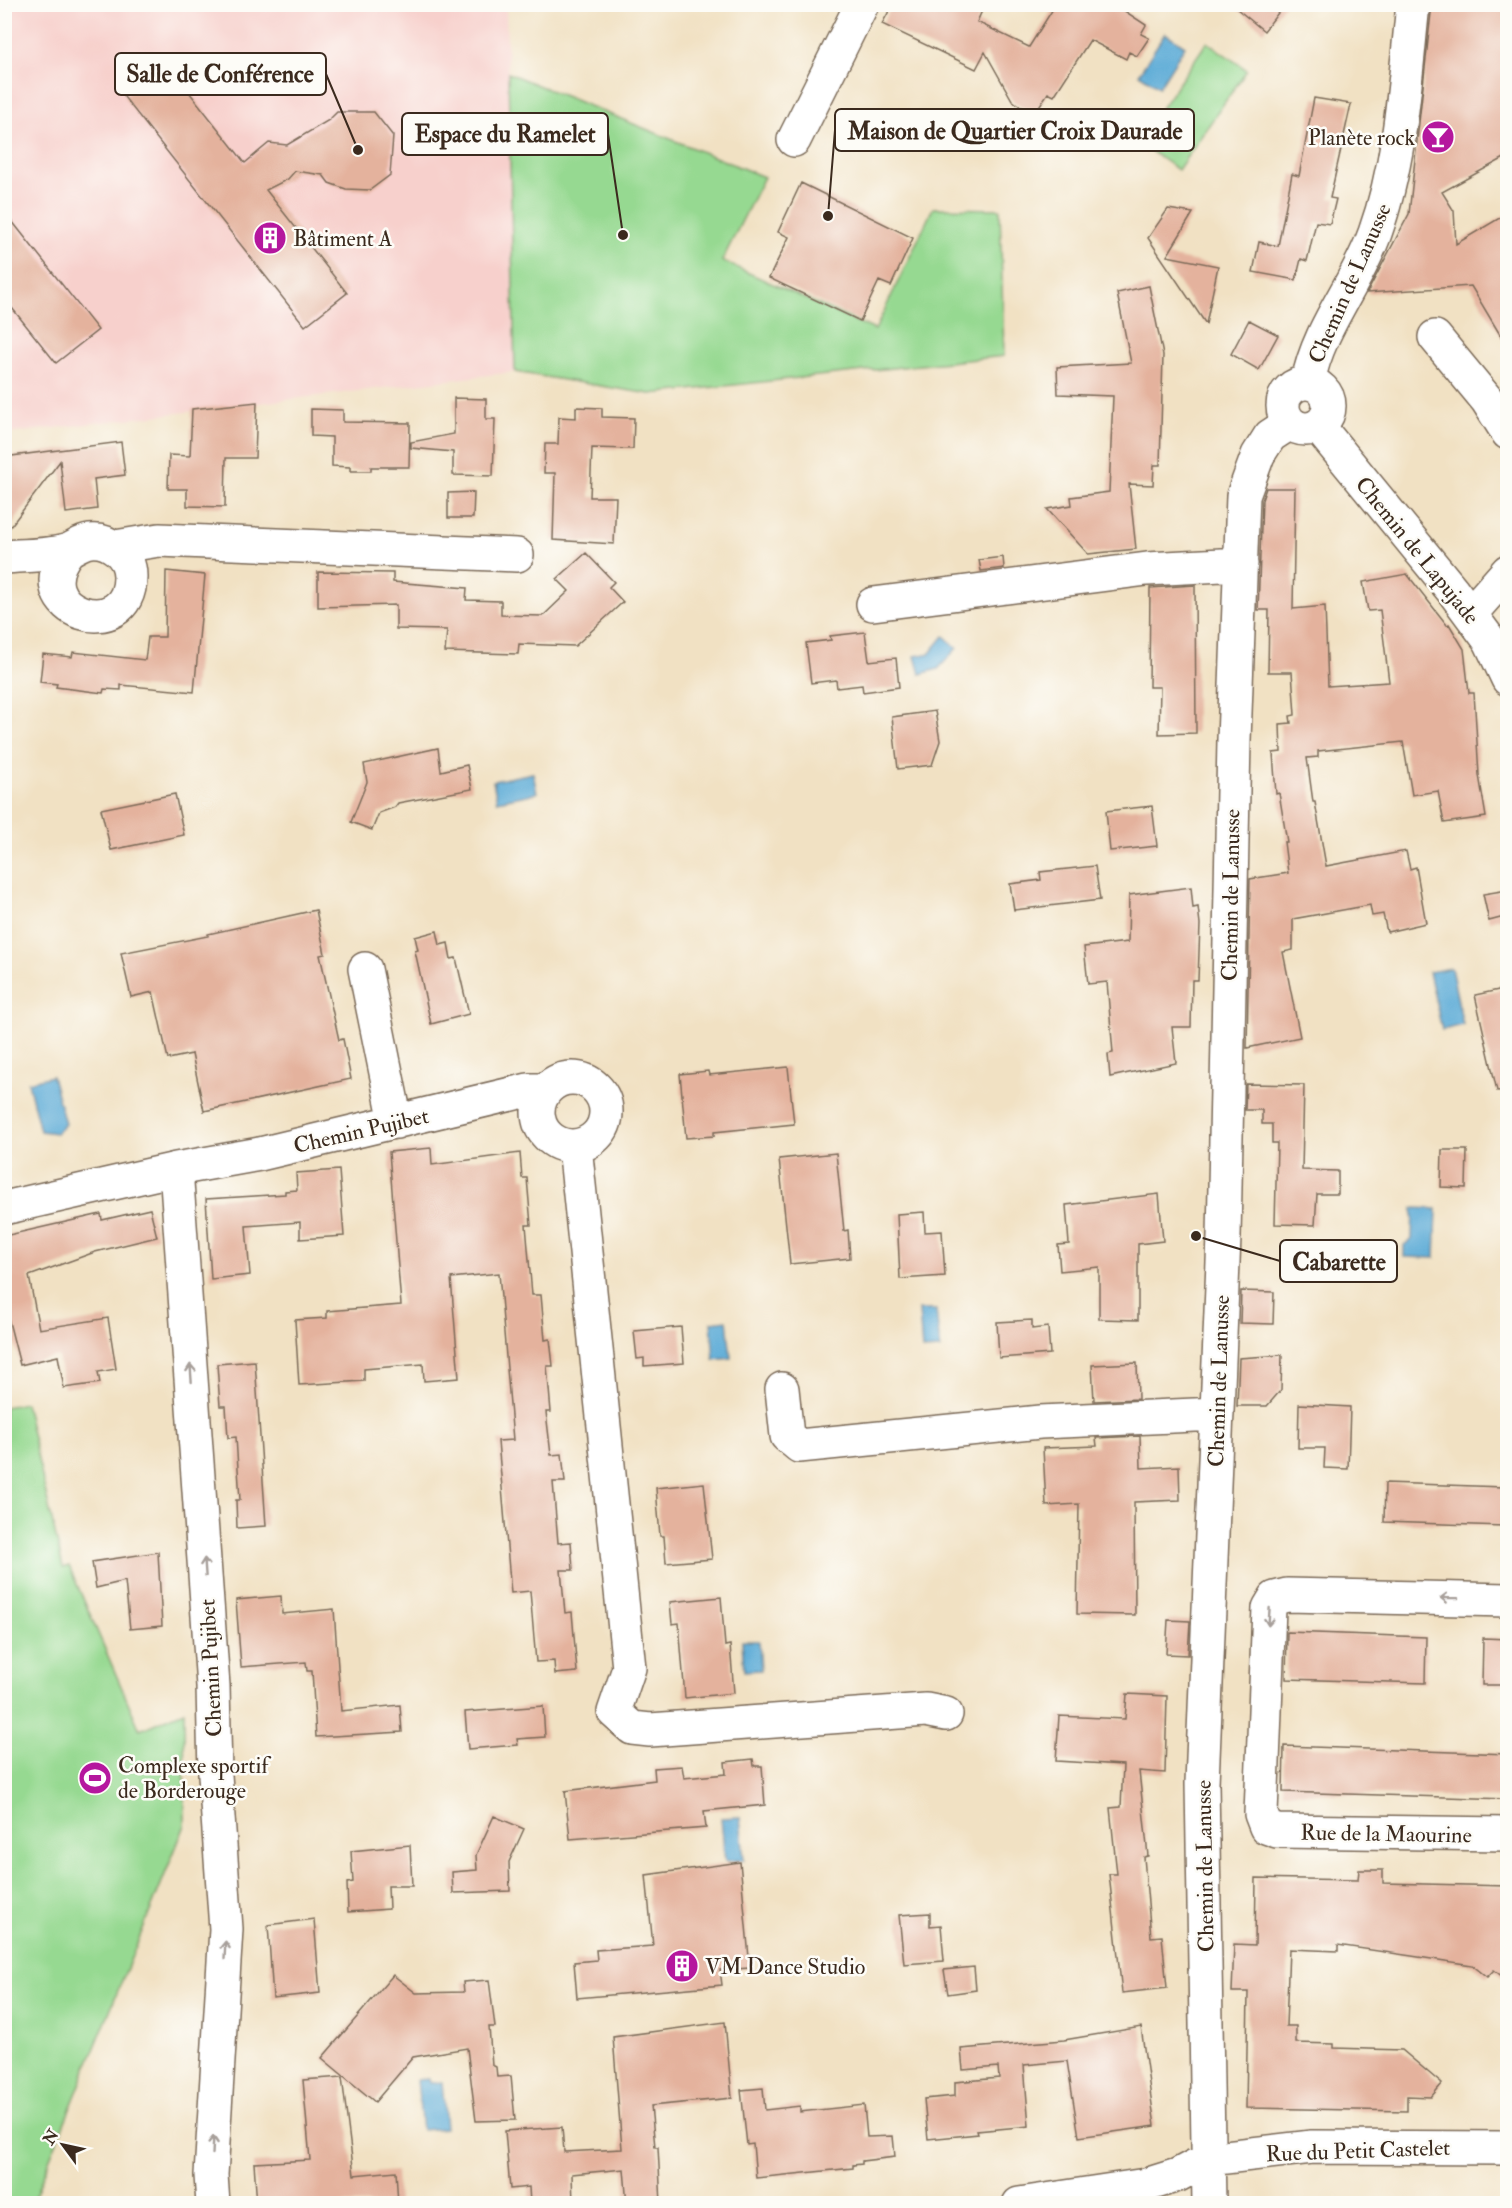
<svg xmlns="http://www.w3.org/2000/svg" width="1512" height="2208" font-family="'IM FELL Double Pica',serif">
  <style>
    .built { fill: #f7d0cc }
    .green { fill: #96d991; stroke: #688258; stroke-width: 1.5 }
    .water { fill: #5dacd7; stroke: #4c6b7a; stroke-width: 1.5 }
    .building { fill: #e4b29d }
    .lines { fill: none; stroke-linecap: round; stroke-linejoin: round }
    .minor-casing { stroke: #7b6a58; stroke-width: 36 }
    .minor { stroke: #fff; stroke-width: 33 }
    .oneway { stroke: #a79f9a }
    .labels { text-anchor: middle; stroke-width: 5; stroke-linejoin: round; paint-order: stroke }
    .poi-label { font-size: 22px; fill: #3b2a1e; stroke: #fdfcf7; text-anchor: start }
    .street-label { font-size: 22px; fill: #3b2a1e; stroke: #fdfcf7 }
    .leader { fill: none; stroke: #3b2a1e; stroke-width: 2 }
    .callout-dot { fill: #3b2a1e; stroke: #fdfcf7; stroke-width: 2 }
    .callout { fill: #fdfcf7; stroke: #3b2a1e; stroke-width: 2 }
    .callout-label { font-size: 24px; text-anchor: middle; font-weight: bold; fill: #3b2a1e }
  </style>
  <rect width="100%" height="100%" fill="#fdfcf7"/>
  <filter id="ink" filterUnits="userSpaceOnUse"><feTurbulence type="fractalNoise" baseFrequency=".0167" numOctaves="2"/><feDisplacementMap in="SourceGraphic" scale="12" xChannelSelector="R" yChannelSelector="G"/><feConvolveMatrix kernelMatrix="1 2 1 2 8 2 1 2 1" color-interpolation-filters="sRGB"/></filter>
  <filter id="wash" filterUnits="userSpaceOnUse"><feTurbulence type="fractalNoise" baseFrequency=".008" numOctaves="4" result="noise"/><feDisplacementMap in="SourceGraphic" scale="24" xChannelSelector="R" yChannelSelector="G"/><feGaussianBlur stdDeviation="1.35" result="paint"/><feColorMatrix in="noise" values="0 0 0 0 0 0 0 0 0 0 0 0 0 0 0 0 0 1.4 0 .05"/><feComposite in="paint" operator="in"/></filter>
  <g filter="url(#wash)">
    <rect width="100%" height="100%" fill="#f1e1c3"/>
    <path class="built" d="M4 5H506L515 372 5 434Z"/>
    <path class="green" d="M1207 42 1247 70 1178 170 1138 142Z
      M508 73 764 177 722 261 875 330 933 208 1000 209 1004 356 650 394 515 372Z
      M25 1403 63 1568 69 1566 140 1730 184 1711 185 1825 32 2203 5 2204 4 1407Z"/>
    <path class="water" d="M1165 33 1185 46 1159 87 1139 74Z
      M944 636 957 648 938 669 920 674 915 656 930 653Z
      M533 773 537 793 497 801 493 781Z
      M1451 968 1463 1025 1442 1030 1429 972Z
      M52 1076 65 1124 56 1133 40 1131 28 1082Z
      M1413 1208 1437 1209 1435 1258 1404 1257V1245L1412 1239Z
      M919 1310H936L940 1349 922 1350Z
      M727 1320 731 1358 714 1360 711 1322Z
      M742 1641H759L761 1670 744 1671Z
      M740 1817 744 1860 725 1861 721 1818Z
      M429 2079 430 2083 442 2082 446 2128 422 2130 417 2080Z"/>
    <g id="blocks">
      <path class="building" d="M893 4H985L977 22 1029 47 1056 4H1114L1146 25 1141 34 1149 38 1137 56 1129 52 1126 59 1090 40 1054 96 1048 93 1036 111 1021 107 1012 100 985 52 976 69 882 24Z
        M1231 4H1285L1264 31Z
        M1432 4H1508V156L1442 192 1454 211 1456 244 1508 213V348L1471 286 1367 293 1409 214Z
        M167 64 245 163 269 143 287 145 329 120 337 112H374L393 136 390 175 370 190 346 189 329 183 323 175 295 171 288 179 266 190 347 293 305 326 124 97Z
        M1314 98 1351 104 1330 198 1336 199 1330 224 1316 222 1307 261 1301 259 1296 280 1253 272 1259 242 1278 246 1292 174 1299 176Z
        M801 183 913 238 891 286 879 281 860 321 769 278 789 237 778 232Z
        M1168 209 1193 213 1167 256 1218 266 1206 324 1148 238Z
        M4 211 98 330 56 363 4 298Z
        M1149 286 1163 355 1160 465H1154L1153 485 1129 484 1136 549 1088 554 1047 509 1072 505 1071 497 1109 492 1113 396 1058 394 1057 367 1131 363 1117 293Z
        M1249 320 1278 335 1259 370 1231 354Z
        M454 398 486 399V419H495L493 476 453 475V452L411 448V442L454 434Z
        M257 402 255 458H226L225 507 187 506V489H168L169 455 190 456 192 409Z
        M576 407 602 408V417L634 418 633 449 592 448 590 497H616L614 544 553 540 555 473H544L545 444H558L559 417 576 418Z
        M311 409 343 410V422L410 423 409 467H371V471H350V467L332 466V437L311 436Z
        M121 442 125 475 94 479 97 509 66 513 60 461 4 535V457Z
        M1266 488H1295L1293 609 1325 606 1328 686 1389 682 1380 610 1368 611 1363 582 1407 574 1447 625 1449 624 1464 649 1469 693H1474L1479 775 1486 817 1444 823 1438 791 1412 795 1403 742 1318 751V757L1307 758 1313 802H1315L1326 866 1406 851 1410 869 1416 867 1426 923 1387 932 1383 914 1372 916 1370 905 1293 919V950L1283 952 1300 1037 1247 1048 1250 879 1288 873 1284 842H1287L1279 793 1276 794 1273 753 1281 752 1280 724 1291 723 1290 716 1295 715 1292 672H1268L1269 610H1258L1262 500Z
        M474 492 473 518H448V493Z
        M586 553 614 582 609 587 623 602 575 646 519 644 518 654 445 652 447 630 396 629V605L318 607V572L393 573V582L467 588 466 600 501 601V615L543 616 569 591 557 579Z
        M1003 557 1004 568 981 571 979 560Z
        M166 571 205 575 194 692 121 685V690L104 689 103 693 56 687 57 684 40 682 43 654 72 657 73 652 145 660 148 637H165Z
        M1195 585 1196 733 1159 734 1160 687H1149L1150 588Z
        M865 632 869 661 896 658 899 687 863 692 862 685 837 688 836 680 811 683 806 643 831 640 830 636Z
        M935 711 940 741 932 765 898 769 892 717Z
        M438 748 441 771 467 765 472 789 398 803 395 807 379 813 372 830 351 822 367 782 364 764Z
        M175 794 184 835 111 850 101 809Z
        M1152 806 1157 846 1110 851 1106 811Z
        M1095 866 1100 900 1014 910 1010 884 1041 880 1040 872Z
        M1191 887 1193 908 1198 907 1200 924 1198 980H1192L1191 1027H1172L1176 1063 1110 1077 1108 1054 1113 1053 1107 982 1088 984 1084 947 1128 942 1129 895Z
        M1508 890V916L1489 921 1483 894Z
        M316 910 325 954 320 955 339 1040 343 1039 351 1079 204 1111 192 1054 168 1059 153 992 131 997 121 953 208 936V934Z
        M437 931 440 945 448 943 451 959 456 958 469 1014 431 1024 415 951 418 950 415 937Z
        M1508 988V1090L1497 1091 1475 995Z
        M788 1067 794 1124 714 1132V1136L686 1138 680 1074 708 1071 709 1075Z
        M1246 1084 1304 1085 1302 1170 1338 1171V1194H1317L1315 1225 1275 1224 1277 1143H1272V1124H1262V1110H1245Z
        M431 1148 432 1165 520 1153 522 1178H527L531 1225H526L532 1295H541L545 1340 550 1339 553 1366H547L551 1412H546L551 1455 562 1454 565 1482H553L558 1543 571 1542 573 1570H561L565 1613 572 1612 577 1672 555 1674 554 1661 536 1662 530 1591 511 1593 498 1441 513 1440 499 1273 451 1278 459 1378 424 1381 423 1364 364 1369V1381L299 1385 295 1320 327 1318V1311L401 1305 389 1152Z
        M1442 1150H1467L1466 1188 1441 1187Z
        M836 1153 844 1231 848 1230 850 1258 790 1264 779 1159Z
        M339 1170 344 1236 300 1239V1222L246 1226 250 1275 211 1279 206 1199 285 1194V1191L297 1190 296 1173Z
        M1159 1194 1163 1241 1138 1244V1320L1099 1319V1267L1060 1271 1058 1245 1069 1244 1066 1205Z
        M150 1209 157 1237 95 1252 29 1276 39 1329 108 1318 116 1369 98 1372 100 1383 64 1388 58 1356 20 1365 4 1302V1236L101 1214 102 1220Z
        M924 1212 925 1232 942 1231 945 1276 900 1279 897 1214Z
        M1241 1291 1274 1292 1273 1324 1240 1323Z
        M1032 1320V1329L1048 1327 1050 1354 999 1358 997 1322Z
        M681 1327 684 1363 644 1366V1358L637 1359 634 1331Z
        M1282 1355 1281 1390 1267 1406H1237L1239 1358Z
        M255 1361 266 1526 237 1528 236 1500H240L236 1437 228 1438 226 1406H220L217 1364Z
        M1137 1363 1138 1399 1094 1401 1092 1365Z
        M1299 1404 1350 1407 1348 1469 1324 1468 1325 1448H1298Z
        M1140 1436 1141 1468 1179 1466 1180 1500 1134 1502 1135 1615 1077 1614 1079 1504 1046 1506 1043 1448 1097 1446 1096 1438Z
        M704 1483 712 1559 666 1563 664 1536H660L656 1488Z
        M1385 1483 1504 1487V1526L1384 1522Z
        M158 1552 162 1626 130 1629 125 1581 96 1588 92 1562Z
        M281 1596 282 1614 334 1609 341 1711 400 1705 402 1732 316 1737 312 1671H307L306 1662 241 1667 236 1600Z
        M721 1597 725 1646 730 1645 734 1693 685 1698 679 1623 672 1624 670 1602Z
        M1168 1620 1190 1621 1188 1655 1166 1654Z
        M1287 1632 1426 1637 1425 1683 1286 1679Z
        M1483 1638 1508 1639V1685H1482Z
        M1127 1694 1167 1696 1165 1773 1139 1771 1148 1856 1144 1857 1151 1937 1162 1936 1167 1988 1122 1993 1109 1874H1117L1110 1808 1121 1807 1123 1765 1056 1761 1059 1716 1125 1719Z
        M543 1706 545 1737 517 1739 518 1745 468 1749 465 1712Z
        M1284 1746 1508 1754V1799L1283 1792Z
        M753 1759 754 1766H762L765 1805 704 1811 706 1828 570 1839 565 1791 655 1780 654 1768 682 1766 684 1778 726 1774 725 1762Z
        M494 1816 524 1829 509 1862 510 1891 453 1893 452 1872 477 1870 476 1855Z
        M410 1845 412 1886H388L389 1909 348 1912 347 1883 353 1882 351 1851Z
        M740 1862 750 1968 720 1970 722 1985 577 1998 574 1962 597 1960 596 1950 653 1946 646 1875Z
        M1359 1870H1383V1883L1508 1886V1981L1494 1970 1487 1977 1472 1965 1338 1945V1951L1289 1949 1286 2026H1296V2043L1334 2044V2048L1402 2050 1442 2084 1431 2097 1407 2096V2111L1246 2108 1248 1992H1232L1234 1944 1255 1945 1256 1878 1358 1880Z
        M930 1913V1926L941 1925 944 1961 904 1964 899 1915Z
        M314 1919 320 1993 273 1998 268 1925Z
        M974 1967 976 1990 948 1994 944 1970Z
        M393 1975 416 1993 464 1992 463 1982 489 1980 495 2027H489L492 2065 496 2067 497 2077 511 2076 515 2120 476 2121 467 2048 413 2057 375 2102 322 2058Z
        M725 2022 732 2098 651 2106 655 2147H658L661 2204H627L624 2169 572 2174 573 2204H530L529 2187 510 2189 505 2131 562 2127 564 2152 622 2149 613 2037Z
        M1141 2027 1155 2126 1079 2137 1067 2061 1024 2065 1029 2126 977 2131 978 2134 928 2139 924 2099 955 2096V2082L999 2078 998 2067 963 2070 961 2049 1064 2040Z
        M342 2077 354 2175 396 2171 398 2204H257L254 2163 310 2160 303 2080Z
        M763 2088 765 2110 800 2106V2112L864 2105 867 2137 893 2136 895 2157 862 2161V2164L853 2165V2168L756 2178 753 2144 747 2145 741 2090Z"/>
    </g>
  </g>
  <g filter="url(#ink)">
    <use href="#blocks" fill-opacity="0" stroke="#7b6a58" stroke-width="1.5"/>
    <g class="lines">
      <defs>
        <path id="minor" d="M794 140 862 4
          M1435 337 1487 400 1508 433
          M1308 382C1318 328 1357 284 1375 233 1401 160 1405 81 1413 4
          M1283 406a23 23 0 1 1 46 0a23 23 0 1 1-46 0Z
          M1318 426 1453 591 1490 641 1508 679
          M115 547 159 540 517 555
          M4 557C23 555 52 556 69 550 76 547 81 542 90 541 110 539 130 555 130 576 131 646 19 612 69 550
          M873 604 1147 569 1241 564
          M1470 614 1508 571
          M365 969 396 1122
          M538 1112a34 34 0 1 1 68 0a34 34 0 1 1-68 0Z
          M575 1146 629 1668 614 1712 632 1728 650 1730 926 1710 946 1714
          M176 1169 213 1686 215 1775 226 1929 211 2175 213 2204
          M4 1208 176 1169 260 1154 528 1090H545
          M782 1389 787 1436 799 1446 1040 1422 1217 1414
          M1508 1600 1287 1595 1275 1598 1269 1608 1261 1814 1266 1827 1277 1831 1508 1834
          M1019 2204 1146 2185 1178 2175 1208 2159 1312 2147 1508 2148
          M1209 2204 1202 1783 1224 1237 1234 740 1243 496 1258 455 1270 436 1290 423"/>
      </defs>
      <use href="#minor" class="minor-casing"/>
      <use href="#minor" class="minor"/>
    </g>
    <defs><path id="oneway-shaft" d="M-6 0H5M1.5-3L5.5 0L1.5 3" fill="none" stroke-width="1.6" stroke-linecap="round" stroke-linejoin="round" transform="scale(1.5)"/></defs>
    <g class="oneway">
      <use href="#oneway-shaft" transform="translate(191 1373) rotate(-94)"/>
      <use href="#oneway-shaft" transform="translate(205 1567) rotate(-94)"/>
      <use href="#oneway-shaft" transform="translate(1449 1598) rotate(-179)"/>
      <use href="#oneway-shaft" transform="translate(1269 1617) rotate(94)"/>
      <use href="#oneway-shaft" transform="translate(225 1950) rotate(-87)"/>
      <use href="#oneway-shaft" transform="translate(213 2145) rotate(-87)"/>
    </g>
  </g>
  <defs>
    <symbol id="bar-disc" viewBox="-11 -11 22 22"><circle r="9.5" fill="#b5179e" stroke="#fdfcf7"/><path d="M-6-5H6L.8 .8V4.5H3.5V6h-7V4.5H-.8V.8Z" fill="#fff"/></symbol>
    <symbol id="building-disc" viewBox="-11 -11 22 22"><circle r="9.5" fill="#b5179e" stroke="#fdfcf7"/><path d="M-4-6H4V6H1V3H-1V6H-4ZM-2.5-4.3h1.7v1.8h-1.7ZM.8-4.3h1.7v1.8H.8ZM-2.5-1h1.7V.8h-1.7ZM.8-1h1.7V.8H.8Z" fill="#fff"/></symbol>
    <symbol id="stadium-disc" viewBox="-11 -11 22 22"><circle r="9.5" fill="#b5179e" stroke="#fdfcf7"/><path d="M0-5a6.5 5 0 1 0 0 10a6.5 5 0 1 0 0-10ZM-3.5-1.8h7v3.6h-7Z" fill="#fff"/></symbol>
  </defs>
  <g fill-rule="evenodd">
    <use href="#bar-disc" x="1419" y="118" width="38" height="38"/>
    <use href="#building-disc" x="251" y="219" width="38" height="38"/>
    <use href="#stadium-disc" x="76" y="1759" width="38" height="38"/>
    <use href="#building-disc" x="663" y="1947" width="38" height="38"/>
  </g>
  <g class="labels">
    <g class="poi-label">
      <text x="1415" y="145" text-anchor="end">Planète rock</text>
      <text x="293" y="246">Bâtiment A</text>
      <text x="118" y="1773">Complexe sportif<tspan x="118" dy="25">de Borderouge</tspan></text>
      <text x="705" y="1974">VM Dance Studio</text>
    </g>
    <g class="street-label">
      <text transform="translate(1349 283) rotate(-66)" y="8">Chemin de Lanusse</text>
      <text transform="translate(1418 550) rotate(51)" y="8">Chemin de Lapujade</text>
      <text transform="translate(1230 895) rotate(-89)" y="8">Chemin de Lanusse</text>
      <text transform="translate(361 1130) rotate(-13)" y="8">Chemin Pujibet</text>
      <text transform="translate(1218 1381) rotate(-88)" y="8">Chemin de Lanusse</text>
      <text transform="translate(210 1668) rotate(-93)" y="8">Chemin Pujibet</text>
      <text transform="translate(1386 1833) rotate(1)" y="8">Rue de la Maourine</text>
      <text transform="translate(1204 1866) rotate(-91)" y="8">Chemin de Lanusse</text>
      <text transform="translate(1358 2150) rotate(-2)" y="8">Rue du Petit Castelet</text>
    </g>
  </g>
  <path class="leader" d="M358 150L326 74M828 216L835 130M623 235L608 134M1196 1236L1280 1261"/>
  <g class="callout-dot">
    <circle cx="358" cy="150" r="6"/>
    <circle cx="828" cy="216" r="6"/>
    <circle cx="623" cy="235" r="6"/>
    <circle cx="1196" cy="1236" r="6"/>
  </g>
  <g class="callout">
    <rect x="115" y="53" width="211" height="42" rx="6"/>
    <rect x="835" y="109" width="359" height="42" rx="6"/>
    <rect x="402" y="113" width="206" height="42" rx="6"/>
    <rect x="1280" y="1240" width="117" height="42" rx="6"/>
  </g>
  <g class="callout-label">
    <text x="220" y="82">Salle de Conférence</text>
    <text x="1015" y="139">Maison de Quartier Croix Daurade</text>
    <text x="505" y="142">Espace du Ramelet</text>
    <text x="1339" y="1270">Cabarette</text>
  </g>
  <rect width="1512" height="2208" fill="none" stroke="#fdfcf7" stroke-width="24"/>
  <g transform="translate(63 2145) rotate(303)" stroke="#fdfcf7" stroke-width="4.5" paint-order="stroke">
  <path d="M0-4.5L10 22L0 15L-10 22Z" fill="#3b2a1e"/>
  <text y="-9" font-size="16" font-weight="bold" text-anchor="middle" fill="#3b2a1e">N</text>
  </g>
</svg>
